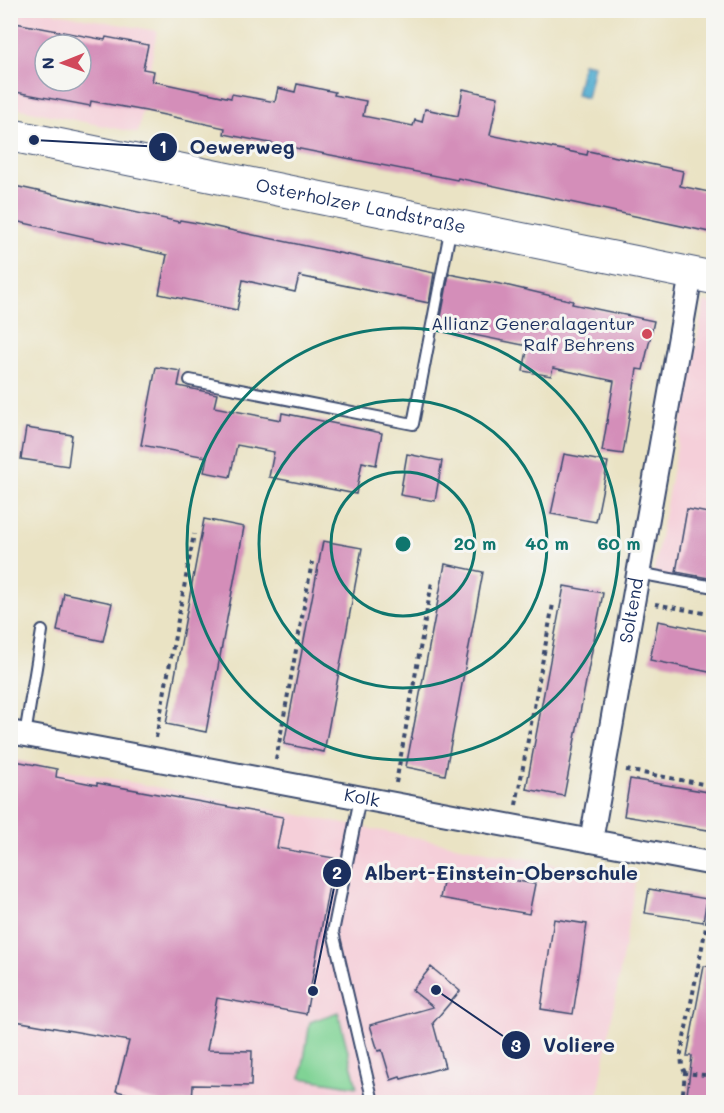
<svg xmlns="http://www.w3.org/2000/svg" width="724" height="1113" font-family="Mali,sans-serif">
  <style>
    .built { fill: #f5cfd9; fill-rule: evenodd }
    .green { fill: #80d395; stroke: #4e817a; stroke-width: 1.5 }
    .water { fill: #52add0; stroke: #366e97; stroke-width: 1.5 }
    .building { fill: #d48eb9; fill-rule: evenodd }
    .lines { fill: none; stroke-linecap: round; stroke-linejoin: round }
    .service-casing { stroke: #3a4a6d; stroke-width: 14 }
    .minor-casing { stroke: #3a4a6d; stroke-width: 26 }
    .secondary-casing { stroke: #3a4a6d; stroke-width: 34 }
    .path { stroke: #3a4a6d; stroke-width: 4; stroke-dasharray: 4.5 4.5; stroke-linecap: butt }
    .service { stroke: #fff; stroke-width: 10 }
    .minor { stroke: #fff; stroke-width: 22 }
    .secondary { stroke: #fff; stroke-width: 32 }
    .ring { fill: none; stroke: #0f766e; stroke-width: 3 }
    .poi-dot { fill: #d1495b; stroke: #f6f6f2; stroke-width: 2 }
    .labels { text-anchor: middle; stroke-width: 6; stroke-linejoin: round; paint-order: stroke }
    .street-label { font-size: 18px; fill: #1b2f5e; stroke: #f6f6f2 }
    .poi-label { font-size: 18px; fill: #1b2f5e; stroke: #f6f6f2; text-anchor: end }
    .centre { fill: #0f766e; stroke: #f6f6f2; stroke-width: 3 }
    .ring-label { font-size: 18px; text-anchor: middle; font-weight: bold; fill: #0f766e; stroke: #f6f6f2; stroke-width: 6; stroke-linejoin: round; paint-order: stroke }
    .leader { fill: none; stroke: #1b2f5e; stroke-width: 2 }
    .callout-dot { fill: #1b2f5e; stroke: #f6f6f2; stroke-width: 2 }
    .mark-label { font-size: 18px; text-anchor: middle; font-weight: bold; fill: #fff }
    .callout-label { font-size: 20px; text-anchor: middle; font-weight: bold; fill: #1b2f5e; stroke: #f6f6f2; stroke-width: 6; stroke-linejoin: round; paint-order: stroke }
  </style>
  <rect width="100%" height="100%" fill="#f6f6f2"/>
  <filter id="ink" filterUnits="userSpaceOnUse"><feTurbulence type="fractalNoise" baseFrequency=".0167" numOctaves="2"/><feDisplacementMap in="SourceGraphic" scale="12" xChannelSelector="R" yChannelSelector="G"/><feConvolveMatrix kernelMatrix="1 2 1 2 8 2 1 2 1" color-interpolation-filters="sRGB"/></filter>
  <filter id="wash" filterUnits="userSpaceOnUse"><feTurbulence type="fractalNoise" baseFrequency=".008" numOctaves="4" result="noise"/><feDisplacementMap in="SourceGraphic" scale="24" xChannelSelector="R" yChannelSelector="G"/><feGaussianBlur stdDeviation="1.35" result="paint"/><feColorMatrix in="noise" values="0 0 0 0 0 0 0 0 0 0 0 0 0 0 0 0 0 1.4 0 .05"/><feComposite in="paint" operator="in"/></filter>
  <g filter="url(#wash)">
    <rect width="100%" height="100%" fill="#eae3c4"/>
    <path class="built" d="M10 11H45L157 31 138 133 11 107ZM45 45H81V81H45Z
      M704 302 714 304 713 587 653 575Z
      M10 759 636 880 597 1102H11Z"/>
    <path class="green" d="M338 1012 357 1087 301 1078 310 1022Z"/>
    <path class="water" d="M583 63 594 65 587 98 576 95Z"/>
    <g id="blocks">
      <path class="building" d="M10 22 105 40 106 37 148 45 143 69 154 71 152 81 231 98 232 94 275 102 278 88 295 92 297 84 335 92 334 95 366 101 363 116 413 126 415 120 422 122 425 109 458 116 463 89 498 97 490 135 587 155 588 151 683 171 680 186 714 193V233L458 178 457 180 224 134 225 128 146 111 91 101 90 106 10 91ZM45 45H81V81H45Z
        M10 185 179 222 180 220 197 223 434 273 429 303 299 276 295 292 243 280 237 310 159 294 167 255 10 220Z
        M449 274 505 285 573 301 572 304 654 321 643 370 637 369 623 454 602 451 614 381 553 368 551 376 523 371 528 346 439 328Z
        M156 367 181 371 178 386 217 394 214 407 281 420 282 413 382 433 376 465 362 462 356 494 269 477 274 452 237 445 230 477 204 472 207 457 141 445Z
        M26 428 72 435 68 466 21 459Z
        M407 454 442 461 435 501 400 495Z
        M564 454 608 462 596 522 551 514Z
        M687 509 714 514V579L676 572Z
        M204 519 244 527 206 732 166 724Z
        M323 541 362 548 324 752 284 744Z
        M445 564 483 572 445 775 406 767Z
        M564 586 603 593 564 796 526 789Z
        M64 593 112 603 103 641 57 631Z
        M658 621 714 632V673L650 660Z
        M10 760 57 769 56 777 97 785V783L283 817 277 848 334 858 306 1014 217 998 207 1050 252 1051 251 1086 193 1085 192 1102H162L116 1091 129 1041 10 1020Z
        M630 779 714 793V831L624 816Z
        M446 868 535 884 529 914 440 898Z
        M649 889 707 899 703 922 645 913Z
        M554 919 587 924 573 1014 541 1009Z
        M704 966 714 967V1102H686L692 1056H687Z
        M431 967 460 991 433 1023 445 1067 401 1079 400 1077 391 1080 382 1050 378 1051 370 1025 433 1007 412 990Z"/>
    </g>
  </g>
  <g filter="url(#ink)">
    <use href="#blocks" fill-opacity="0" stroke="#3a4a6d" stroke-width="1.5"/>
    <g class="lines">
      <defs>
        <path id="service" d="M190 380 413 424 451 226
          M638 573 714 587
          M25 735 42 631
          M360 798 333 932 373 1102"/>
        <g id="minor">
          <path id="s1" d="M10 732 714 864"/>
          <path id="s2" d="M591 841 691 274"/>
        </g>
        <g id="secondary">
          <path id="s3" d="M10 135 714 278"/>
        </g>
      </defs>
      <use href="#service" class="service-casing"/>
      <use href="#minor" class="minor-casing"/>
      <use href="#secondary" class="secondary-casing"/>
      <path class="path" d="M655 604 714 615
        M156 738 194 534
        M276 760 312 562
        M626 770 714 786
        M396 783 432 582
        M516 805 553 604
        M685 1073 682 1066 681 1053 709 912 714 900
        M682 1102 685 1073 714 1076"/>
      <use href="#service" class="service"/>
      <use href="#minor" class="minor"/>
      <use href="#secondary" class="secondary"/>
    </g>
  </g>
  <g class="ring">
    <circle cx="403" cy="544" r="72"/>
    <circle cx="403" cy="544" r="144"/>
    <circle cx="403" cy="544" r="216"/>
  </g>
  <circle class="poi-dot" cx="647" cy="334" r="6"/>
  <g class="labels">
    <g class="street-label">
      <text dy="6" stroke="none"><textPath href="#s3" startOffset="358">Osterholzer Landstraße</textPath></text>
      <text dy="6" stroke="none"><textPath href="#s2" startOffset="234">Soltend</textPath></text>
      <text dy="6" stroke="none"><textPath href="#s1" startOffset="358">Kolk</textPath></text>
    </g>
    <g class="poi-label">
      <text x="635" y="330">Allianz Generalagentur<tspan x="635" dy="21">Ralf Behrens</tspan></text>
    </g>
  </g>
  <circle cx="403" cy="544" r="9" class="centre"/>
  <g class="ring-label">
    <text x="475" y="550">20 m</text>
    <text x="547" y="550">40 m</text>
    <text x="619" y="550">60 m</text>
  </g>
  <path class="leader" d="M34 140L163 147M313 991L337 873M436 990L516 1045"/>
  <g class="callout-dot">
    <circle cx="34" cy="140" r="6"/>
    <circle cx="313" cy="991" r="6"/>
    <circle cx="436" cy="990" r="6"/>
    <circle cx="163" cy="147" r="15"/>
    <circle cx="337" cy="873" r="15"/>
    <circle cx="516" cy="1045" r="15"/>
  </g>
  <g class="mark-label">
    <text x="163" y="153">1</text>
    <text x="337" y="879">2</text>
    <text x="516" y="1052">3</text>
  </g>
  <g class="callout-label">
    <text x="242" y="154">Oewerweg</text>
    <text x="501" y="880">Albert-Einstein-Oberschule</text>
    <text x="579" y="1052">Voliere</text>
  </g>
  <rect width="724" height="1113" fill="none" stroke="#f6f6f2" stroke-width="36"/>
  <g transform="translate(63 63) rotate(269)"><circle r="28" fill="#f6f6f2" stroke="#9ea6b7" stroke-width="1.5"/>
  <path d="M0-4.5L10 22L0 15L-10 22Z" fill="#d1495b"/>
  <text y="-9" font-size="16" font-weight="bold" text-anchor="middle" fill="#1b2f5e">N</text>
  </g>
</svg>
